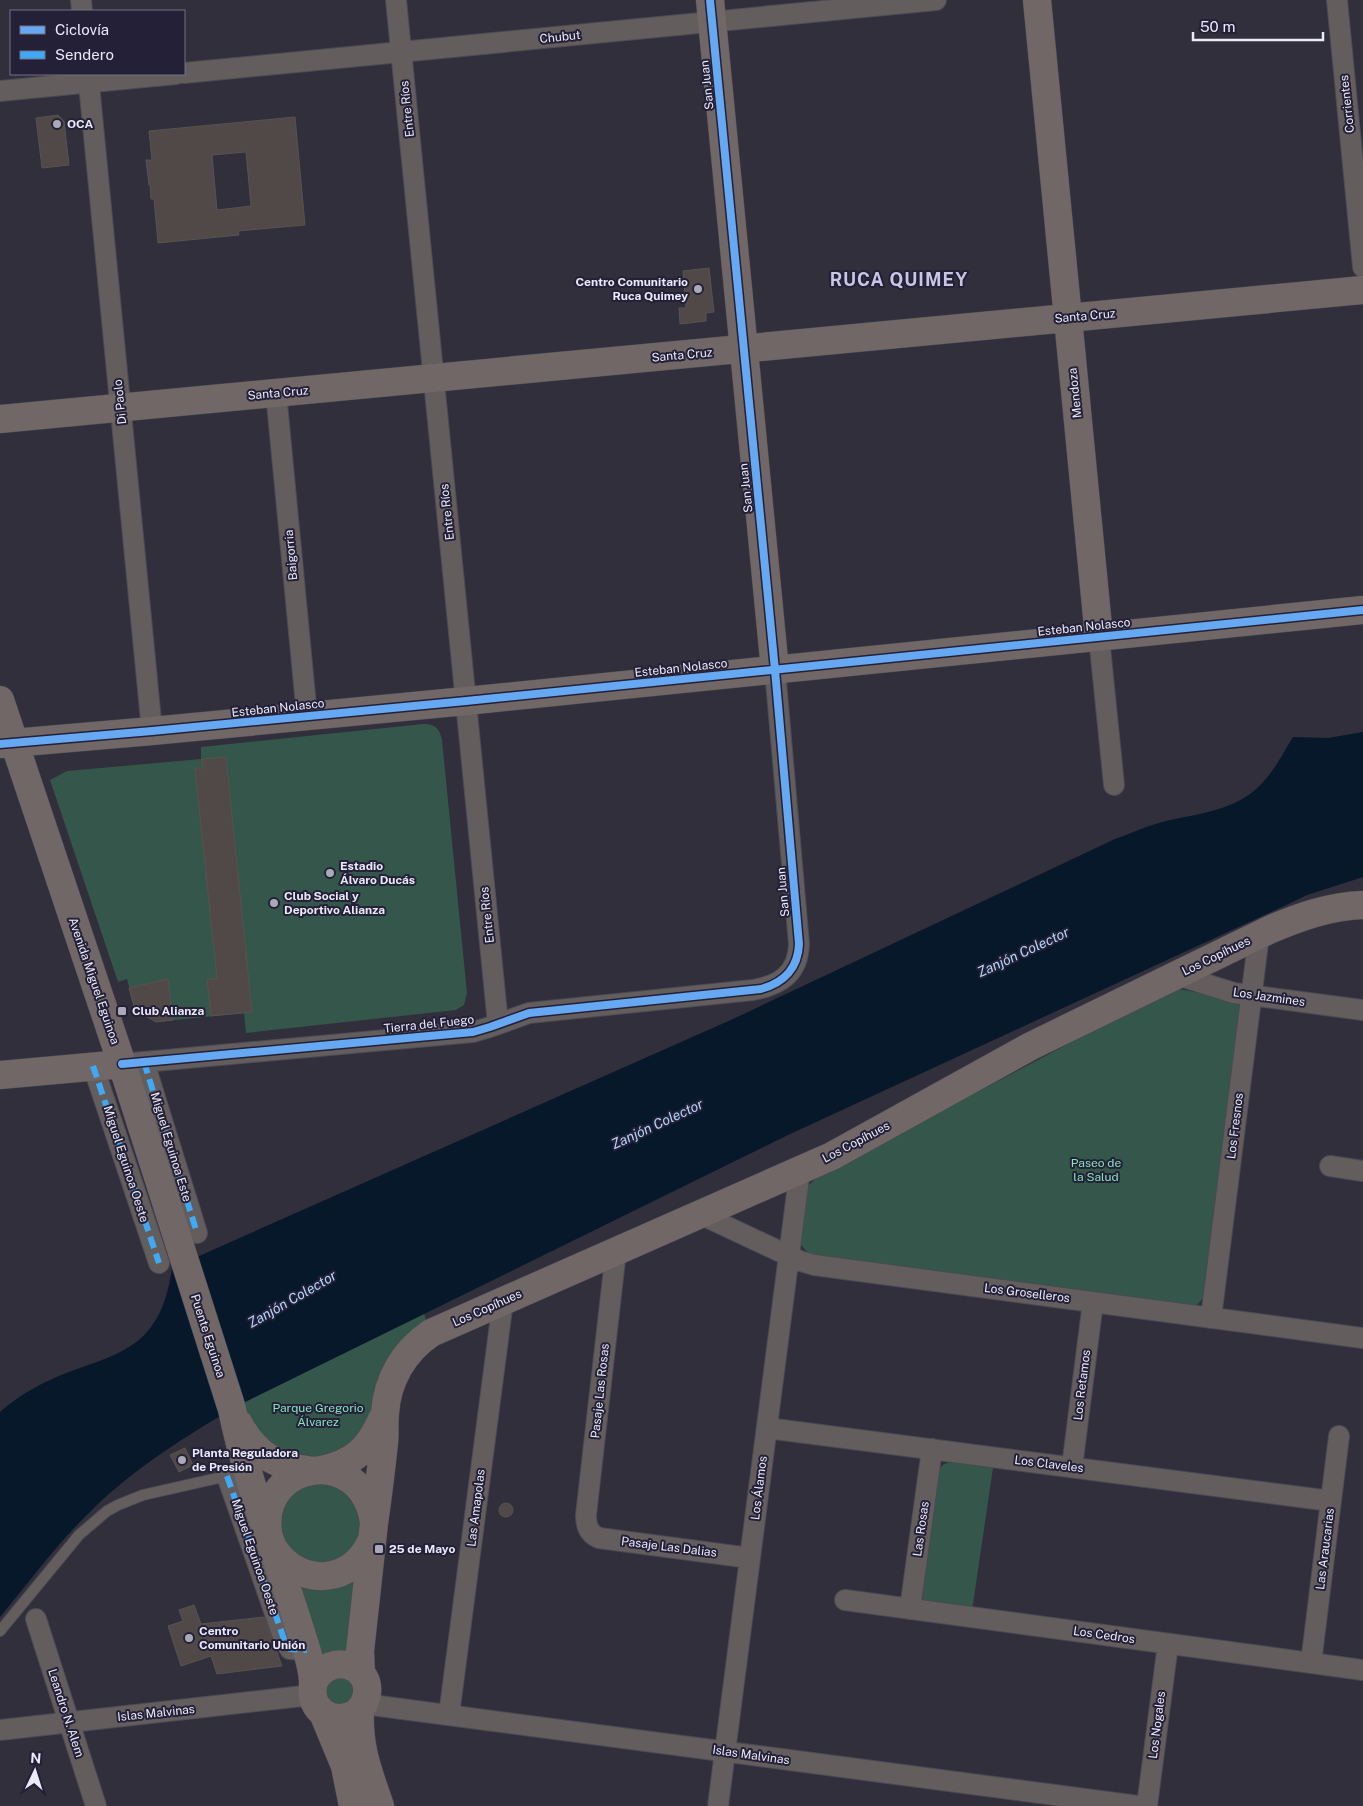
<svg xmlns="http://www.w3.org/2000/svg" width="1363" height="1806" font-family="'Public Sans',sans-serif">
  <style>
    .green { fill: #35564a }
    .water { fill: #06182a }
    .building { fill: #514948; stroke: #575253; fill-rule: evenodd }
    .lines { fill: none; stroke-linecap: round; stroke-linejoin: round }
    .lane-casing { stroke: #4b4a55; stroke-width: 12 }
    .street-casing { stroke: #4b4a55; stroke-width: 22 }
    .secondary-casing { stroke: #4b4a55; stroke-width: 29 }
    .lane { stroke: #645d5d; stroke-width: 10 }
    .street { stroke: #645d5d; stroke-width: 20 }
    .secondary { stroke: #716767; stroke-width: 28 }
    .quiet { stroke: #3fa9f5; stroke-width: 6; stroke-dasharray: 12 6; stroke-linecap: butt }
    .cycleway-casing { stroke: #232037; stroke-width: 11 }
    .cycleway { stroke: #66a8f1; stroke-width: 8 }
    .poi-dot { fill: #aaa9b7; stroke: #232037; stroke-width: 2 }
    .labels { text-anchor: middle; stroke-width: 4; stroke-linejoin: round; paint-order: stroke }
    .street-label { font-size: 12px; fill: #ebeafa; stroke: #232037 }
    .poi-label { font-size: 12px; font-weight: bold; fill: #ebeafa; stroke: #232037; text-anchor: start }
    .park-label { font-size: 12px; fill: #86e3bb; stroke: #232037 }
    .water-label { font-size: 14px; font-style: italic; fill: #b2d7fa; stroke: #232037 }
    .district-label { font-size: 18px; font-weight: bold; letter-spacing: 1px; fill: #c9c6e5; stroke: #232037 }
  </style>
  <rect width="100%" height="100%" fill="#302f3b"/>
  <path class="green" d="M423 724C434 723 440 728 442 740L467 993 464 1005 456 1010 246 1033 244 1013 156 1022 135 1010 127 979 118 982 50 780 67 771 201 759V747Z
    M1179 989 1232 999 1240 1006 1205 1296 1196 1306 828 1261 808 1253 801 1245 800 1241 807 1187 817 1177 1166 992Z
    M424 1314 427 1322 386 1361 377 1384 373 1410 367 1426 346 1449 309 1460 267 1445 241 1404Z
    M951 1462 993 1468 972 1611 924 1602 921 1597 939 1469 944 1464Z
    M311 1478 358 1496 363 1540 336 1566 290 1557 275 1523 295 1485Z
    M360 1571 352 1653 321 1662 294 1581Z
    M352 1676 357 1699 330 1708 321 1686 324 1680Z"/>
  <path class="water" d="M1363 732V877L1307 895 1284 906 788 1135 241 1404C190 1433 133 1469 92 1510 58 1542 30 1581 0 1617V1412C20 1394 45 1381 69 1372 92 1363 120 1356 139 1340 161 1321 168 1295 172 1268L733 1019 1115 839C1132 833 1149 825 1166 821 1196 814 1231 811 1255 790 1271 777 1282 755 1293 737L1328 738Z"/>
  <path class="building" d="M58 115 64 121 69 165 42 168 36 118Z
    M295 117 305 225 238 231 239 235 158 243 154 199H151L150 185H149L146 160H152L149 131ZM246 152 251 206 217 210 212 155Z
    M709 268 714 312 706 313V321L680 324 679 308H686L683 271Z
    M226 757 252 1012 211 1016 207 979H217L195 768H203L202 759Z
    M168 979 173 1020 156 1022 135 1010 129 988Z
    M185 1448 193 1465 179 1472 170 1455Z
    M499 1510a7 7 0 1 1 14 0a7 7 0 1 1-14 0Z
    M194 1605 201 1624 264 1617 282 1666 217 1674 211 1656 181 1666 168 1626 183 1621 179 1610Z"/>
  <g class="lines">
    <defs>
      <path id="lane" d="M0 1631 79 1535 107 1511 118 1505 143 1495 227 1476"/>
      <path id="street" d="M81 0 82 11
        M396 0 498 1024
        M1337 0 1363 267
        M184 73 936 0
        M88 74 152 731
        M0 91 176 74
        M276 393 307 716
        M1099 637 1114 785
        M1177 975 1234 993 1363 1010
        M144 1062 197 1233
        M122 1064 473 1032 490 1027 529 1013 753 990C780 985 798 974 799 944L775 670
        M93 1066 159 1263
        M1330 1166 1363 1171
        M700 1214 800 1261 814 1265 1363 1338
        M616 1251 586 1515C586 1526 589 1534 599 1538L750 1558
        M1211 1318 1259 935
        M767 1428 1331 1501
        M1072 1467 1093 1302
        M227 1476 285 1642 290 1649 307 1650
        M845 1600 1363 1670
        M910 1609 932 1449
        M36 1619 96 1806
        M1311 1663 1339 1436
        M364 1704 1138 1806
        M449 1715 503 1301
        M0 1730 312 1695
        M718 1806 800 1170
        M1147 1806 1168 1644"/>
      <path id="secondary" d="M710 0 775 670
        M1037 0 1099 637
        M0 419 1363 290
        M0 700 122 1064 232 1409C248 1489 281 1564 304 1642 308 1654 313 1669 313 1683 313 1691 311 1697 316 1705 328 1725 360 1721 366 1698 375 1666 330 1649 313 1683
        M0 744 152 731 466 701 1363 610
        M0 1075 122 1064
        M239 1424C256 1456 278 1467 313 1471
        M321 1470C353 1464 369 1449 382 1419
        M374 1523C378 1497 381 1470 384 1443 385 1433 384 1423 385 1413 387 1380 404 1351 431 1333L832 1156 1031 1046 1269 930C1299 917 1330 906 1363 905
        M268 1531C259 1461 363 1443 374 1523L360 1651 361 1674
        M274 1549C300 1589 355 1584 372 1539
        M360 1709C358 1747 368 1771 380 1806
        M323 1713 345 1766 353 1806"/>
    </defs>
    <use href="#lane" class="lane-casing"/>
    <use href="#street" class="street-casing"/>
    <use href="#secondary" class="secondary-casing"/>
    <use href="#lane" class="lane"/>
    <use href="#street" class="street"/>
    <use href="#secondary" class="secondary"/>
    <path class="quiet" d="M144 1062 197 1233
      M93 1066 159 1263
      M227 1476 285 1642 290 1649 307 1650"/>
    <defs>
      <path id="cycleway" d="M0 744 152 731 466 701 1363 610
        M122 1064 473 1032 490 1027 529 1013 761 989C784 983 798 968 799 944L775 670 710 0"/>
    </defs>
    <use href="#cycleway" class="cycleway-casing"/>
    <use href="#cycleway" class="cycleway"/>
  </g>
  <g class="poi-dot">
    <circle cx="57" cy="124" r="5"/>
    <circle cx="698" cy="289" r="5"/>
    <circle cx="330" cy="873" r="5"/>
    <circle cx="274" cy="903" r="5"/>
    <rect x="117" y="1006" width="10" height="10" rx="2.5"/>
    <circle cx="182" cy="1460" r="5"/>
    <rect x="374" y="1544" width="10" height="10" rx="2.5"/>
    <circle cx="189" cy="1638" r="5"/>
  </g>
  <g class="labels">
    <g class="street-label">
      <text transform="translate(560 37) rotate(-6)" y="4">Chubut</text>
      <text transform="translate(707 85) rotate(-96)" y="4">San Juan</text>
      <text transform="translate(1347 104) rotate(-96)" y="4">Corrientes</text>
      <text transform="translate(407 109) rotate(-96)" y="4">Entre Ríos</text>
      <text transform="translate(1085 316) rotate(-5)" y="4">Santa Cruz</text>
      <text transform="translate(682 355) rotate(-5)" y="4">Santa Cruz</text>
      <text transform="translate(278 393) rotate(-5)" y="4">Santa Cruz</text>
      <text transform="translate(1075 393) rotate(-96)" y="4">Mendoza</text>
      <text transform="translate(120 402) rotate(-96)" y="4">Di Paolo</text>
      <text transform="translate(746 488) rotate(-96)" y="4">San Juan</text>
      <text transform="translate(447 512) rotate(-96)" y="4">Entre Ríos</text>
      <text transform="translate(291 555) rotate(-95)" y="4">Baigorria</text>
      <text transform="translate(1084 627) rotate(-6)" y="4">Esteban Nolasco</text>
      <text transform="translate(681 668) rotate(-6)" y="4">Esteban Nolasco</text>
      <text transform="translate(278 708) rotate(-6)" y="4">Esteban Nolasco</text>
      <text transform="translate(783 892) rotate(-95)" y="4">San Juan</text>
      <text transform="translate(487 915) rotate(-96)" y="4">Entre Ríos</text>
      <text transform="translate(1216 956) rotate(-26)" y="4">Los Copíhues</text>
      <text transform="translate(94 981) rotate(71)" y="4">Avenida Miguel Eguinoa</text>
      <text transform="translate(1269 997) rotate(8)" y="4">Los Jazmines</text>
      <text transform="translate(429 1024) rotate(-6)" y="4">Tierra del Fuego</text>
      <text transform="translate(1235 1126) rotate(-83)" y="4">Los Fresnos</text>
      <text transform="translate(856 1142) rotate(-28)" y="4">Los Copíhues</text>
      <text transform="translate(171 1147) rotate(73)" y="4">Miguel Eguinoa Este</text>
      <text transform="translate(126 1164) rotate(72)" y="4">Miguel Eguinoa Oeste</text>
      <text transform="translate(1027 1293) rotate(7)" y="4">Los Groselleros</text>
      <text transform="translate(487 1308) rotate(-24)" y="4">Los Copíhues</text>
      <text transform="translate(208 1336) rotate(72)" y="4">Puente Eguinoa</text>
      <text transform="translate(1082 1385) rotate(-83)" y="4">Los Retamos</text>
      <text transform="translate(600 1391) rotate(-84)" y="4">Pasaje Las Rosas</text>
      <text transform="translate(1049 1464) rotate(7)" y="4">Los Claveles</text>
      <text transform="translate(759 1488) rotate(-83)" y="4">Los Álamos</text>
      <text transform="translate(476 1508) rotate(-83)" y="4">Las Amapolas</text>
      <text transform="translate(921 1529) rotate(-82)" y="4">Las Rosas</text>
      <text transform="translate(669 1547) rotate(7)" y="4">Pasaje Las Dalias</text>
      <text transform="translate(1325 1549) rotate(-83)" y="4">Las Araucarias</text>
      <text transform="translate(255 1557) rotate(71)" y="4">Miguel Eguinoa Oeste</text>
      <text transform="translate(1104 1635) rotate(8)" y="4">Los Cedros</text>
      <text transform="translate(66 1713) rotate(72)" y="4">Leandro N. Alem</text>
      <text transform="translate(156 1713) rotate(-6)" y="4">Islas Malvinas</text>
      <text transform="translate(1157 1725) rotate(-83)" y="4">Los Nogales</text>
      <text transform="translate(751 1755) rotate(8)" y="4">Islas Malvinas</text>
    </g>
    <g class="poi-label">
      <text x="67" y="128">OCA</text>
      <text x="688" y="286" text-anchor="end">Centro Comunitario<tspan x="688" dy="14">Ruca Quimey</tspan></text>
      <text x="340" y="870">Estadio<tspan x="340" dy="14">Álvaro Ducás</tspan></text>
      <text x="284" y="900">Club Social y<tspan x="284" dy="14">Deportivo Alianza</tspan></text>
      <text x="132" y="1015">Club Alianza</text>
      <text x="192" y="1457">Planta Reguladora<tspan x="192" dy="14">de Presión</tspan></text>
      <text x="389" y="1553">25 de Mayo</text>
      <text x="199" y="1635">Centro<tspan x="199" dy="14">Comunitario Unión</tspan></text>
    </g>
    <g class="park-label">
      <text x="1096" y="1167">Paseo de<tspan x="1096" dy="14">la Salud</tspan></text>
      <text x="318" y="1412">Parque Gregorio<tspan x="318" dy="14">Álvarez</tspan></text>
    </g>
    <g class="water-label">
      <text transform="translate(1023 952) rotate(-25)" y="5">Zanjón Colector</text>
      <text transform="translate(657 1124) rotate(-25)" y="5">Zanjón Colector</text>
      <text transform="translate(292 1299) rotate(-30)" y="5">Zanjón Colector</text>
    </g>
    <g class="district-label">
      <text x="899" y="286">RUCA QUIMEY</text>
    </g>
  </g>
  <rect x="10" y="10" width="175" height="65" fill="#232037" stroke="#737185"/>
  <rect x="20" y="26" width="25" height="8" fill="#66a8f1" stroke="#737185"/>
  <text x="55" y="35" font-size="15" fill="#ebeafa">Ciclovía</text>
  <rect x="20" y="51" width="25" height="8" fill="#3fa9f5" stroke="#737185"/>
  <text x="55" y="60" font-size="15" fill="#ebeafa">Sendero</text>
  <g transform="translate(35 1771) rotate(4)" stroke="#232037" stroke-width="4" paint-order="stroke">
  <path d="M0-4L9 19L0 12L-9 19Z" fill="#ebeafa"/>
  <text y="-8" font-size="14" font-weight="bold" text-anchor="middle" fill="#ebeafa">N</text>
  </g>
  <path d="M1193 32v8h130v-8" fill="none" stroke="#ebeafa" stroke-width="2.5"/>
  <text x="1200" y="32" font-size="15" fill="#ebeafa" stroke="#232037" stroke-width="4" paint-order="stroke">50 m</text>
</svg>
